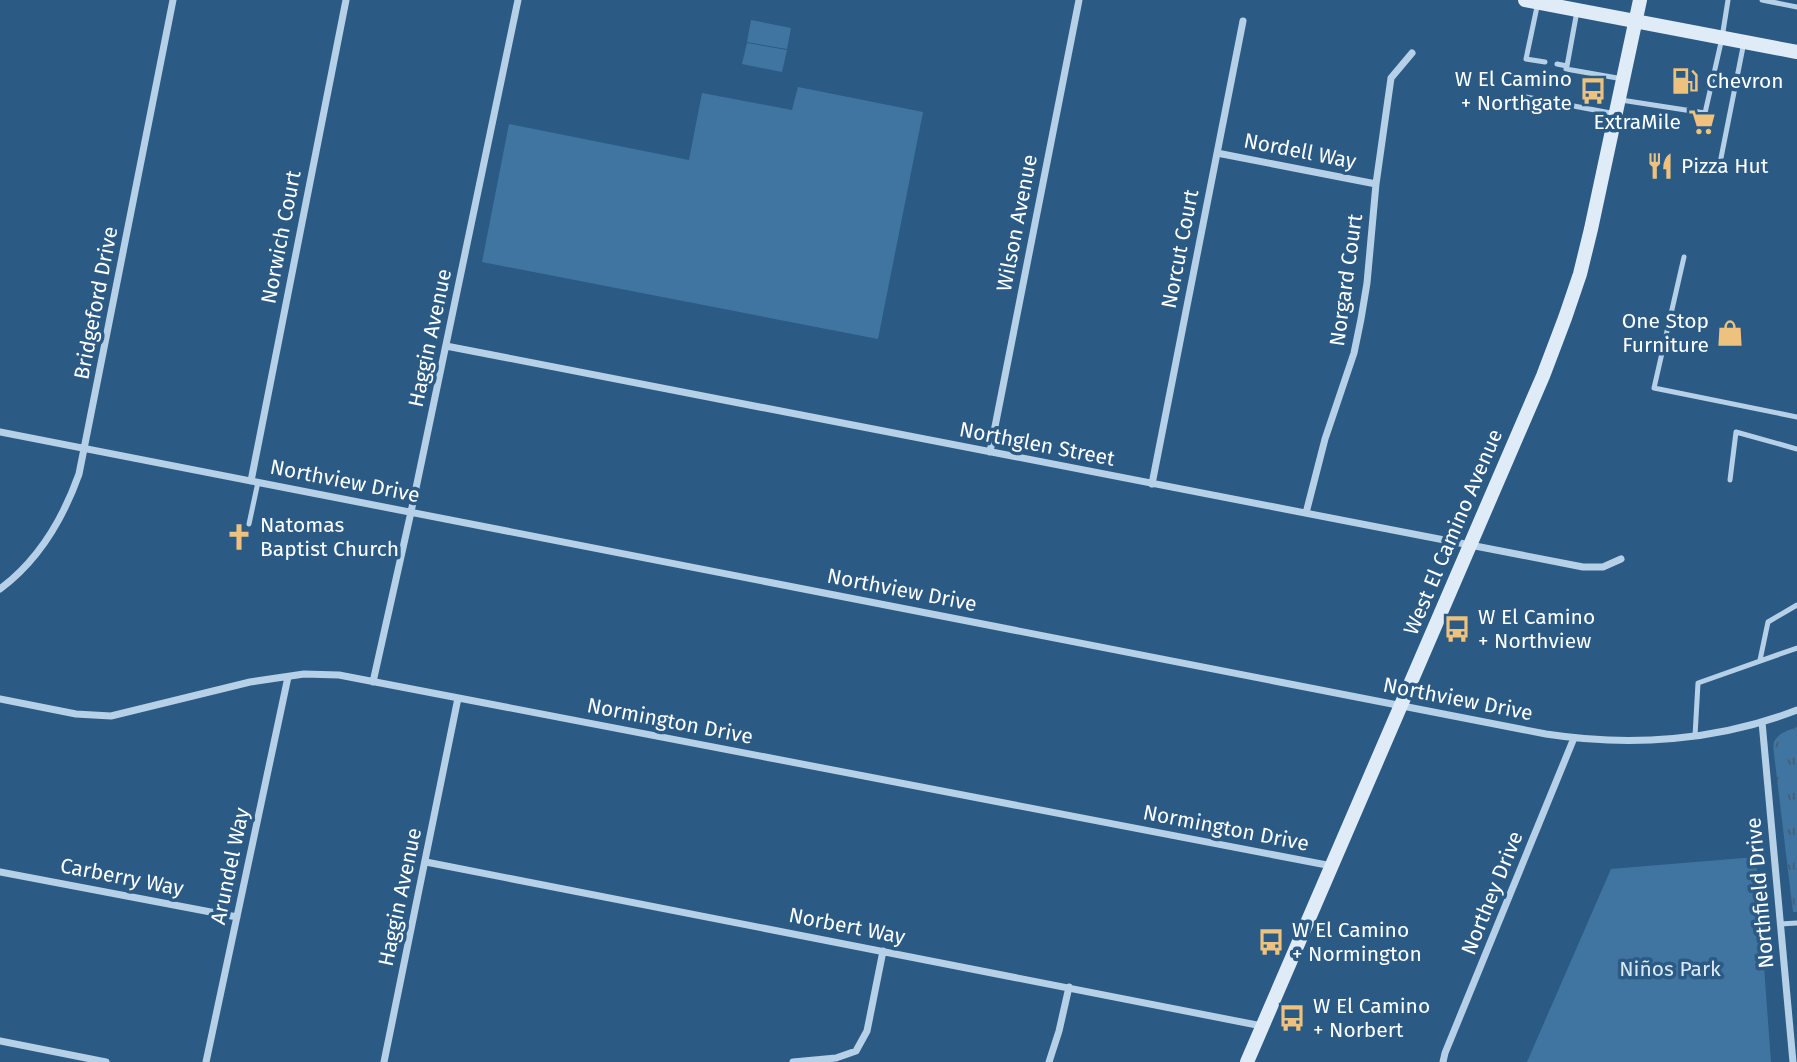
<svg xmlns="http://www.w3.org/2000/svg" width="1797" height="1062" font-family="'Fira Sans',sans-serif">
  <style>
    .grass { fill: url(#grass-tufts) }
    .park { fill: #4075a1 }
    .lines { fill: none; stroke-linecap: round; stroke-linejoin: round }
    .lane { stroke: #b6d1e7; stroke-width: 5 }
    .street { stroke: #b6d1e7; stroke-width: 7 }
    .secondary { stroke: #dfecf7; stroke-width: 14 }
    .labels { text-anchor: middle; stroke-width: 7; stroke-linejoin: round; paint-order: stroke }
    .poi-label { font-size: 21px; fill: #fff; stroke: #2b5b85; text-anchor: start }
    .street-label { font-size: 21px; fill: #fff; stroke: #2b5b85 }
    .park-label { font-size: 21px; fill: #d9e9f6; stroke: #2b5b85 }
  </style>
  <defs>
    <pattern id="grass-tufts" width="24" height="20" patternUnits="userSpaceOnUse" patternTransform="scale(1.75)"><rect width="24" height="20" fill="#4075a1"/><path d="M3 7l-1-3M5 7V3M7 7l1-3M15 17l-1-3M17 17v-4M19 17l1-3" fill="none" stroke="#475e72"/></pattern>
  </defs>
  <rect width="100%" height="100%" fill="#2b5b85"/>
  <path class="grass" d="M1797 727V912H1793L1773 745C1776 734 1786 731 1797 727Z"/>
  <path class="park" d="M751 20 791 28 787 49 747 42Z
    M747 43 787 50 782 72 742 64Z
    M798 87 923 112 878 339 482 262 509 124 689 160 702 93 792 110Z
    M1756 857 1771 1062H1527L1611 869Z"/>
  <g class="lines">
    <path class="lane" d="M1762 0 1797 7
      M1538 2 1526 59 1545 62
      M1557 64 1567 66 1566 69 1623 79
      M1567 66 1577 11
      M1526 97 1616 114
      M1621 100 1705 113 1722 38 1728 0
      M1721 158 1744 42
      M1684 257 1654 388 1797 417
      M1730 480 1736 432 1797 449
      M249 524 258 482
      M1760 660 1768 622 1797 605
      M1695 736 1698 683 1797 648
      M1780 924 1797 923"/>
    <path class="street" d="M1217 153 1376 184
      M446 346 1583 567H1603L1621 559
      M0 432 1546 734C1630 747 1717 741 1797 710
      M990 452 1079 0
      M251 481 346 0
      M1152 484 1243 21
      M1306 513 1325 439 1354 353 1361 319 1367 283 1376 184 1391 78 1412 53
      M0 589C39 560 63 519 79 474L173 0
      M373 682 411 512 518 0
      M0 699 76 714 111 716 250 682 304 674 339 675 1332 866
      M1762 722 1793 1062
      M426 862 1262 1026
      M0 872 237 917
      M0 1041 106 1062
      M206 1062 288 677
      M384 1062 458 698
      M793 1062 836 1058 856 1051 867 1031 883 951
      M1049 1062 1059 1031 1069 987
      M1443 1062 1445 1053 1574 738"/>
    <path class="secondary" d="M1525 0 1797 52
      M1247 1062 1543 376 1565 318 1580 274 1591 229 1640 0"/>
  </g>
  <defs>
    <symbol id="fuel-bare" viewBox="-9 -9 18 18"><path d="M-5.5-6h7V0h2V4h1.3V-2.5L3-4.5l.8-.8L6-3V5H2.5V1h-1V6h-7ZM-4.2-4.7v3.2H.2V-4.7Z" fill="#edc27e" stroke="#2b5b85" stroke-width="2.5" paint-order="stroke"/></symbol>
    <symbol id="bus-bare" viewBox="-9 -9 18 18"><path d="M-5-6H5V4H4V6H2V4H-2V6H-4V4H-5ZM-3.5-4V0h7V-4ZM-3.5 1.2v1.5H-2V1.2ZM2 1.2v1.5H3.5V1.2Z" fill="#edc27e" stroke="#2b5b85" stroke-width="2.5" paint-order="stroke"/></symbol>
    <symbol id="supermarket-bare" viewBox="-9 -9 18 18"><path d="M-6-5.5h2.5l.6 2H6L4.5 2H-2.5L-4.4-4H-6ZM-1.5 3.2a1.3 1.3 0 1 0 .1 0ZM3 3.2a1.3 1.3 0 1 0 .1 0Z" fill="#edc27e" stroke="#2b5b85" stroke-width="2.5" paint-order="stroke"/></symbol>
    <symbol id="restaurant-bare" viewBox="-9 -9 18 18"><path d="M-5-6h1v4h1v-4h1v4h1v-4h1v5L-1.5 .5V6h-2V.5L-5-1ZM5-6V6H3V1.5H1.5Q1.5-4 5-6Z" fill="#edc27e" stroke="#2b5b85" stroke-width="2.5" paint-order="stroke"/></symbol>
    <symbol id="shop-bare" viewBox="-9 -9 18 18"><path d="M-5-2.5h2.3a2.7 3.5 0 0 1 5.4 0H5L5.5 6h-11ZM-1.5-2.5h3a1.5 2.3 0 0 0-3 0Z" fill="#edc27e" stroke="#2b5b85" stroke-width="2.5" paint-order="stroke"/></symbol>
    <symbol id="church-bare" viewBox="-9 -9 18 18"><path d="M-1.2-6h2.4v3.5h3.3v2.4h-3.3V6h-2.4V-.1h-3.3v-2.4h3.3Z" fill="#edc27e" stroke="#2b5b85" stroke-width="2.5" paint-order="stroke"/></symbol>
  </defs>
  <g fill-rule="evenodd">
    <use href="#fuel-bare" x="1666" y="62" width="38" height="38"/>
    <use href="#bus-bare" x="1574" y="72" width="38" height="38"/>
    <use href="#supermarket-bare" x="1683" y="103" width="38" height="38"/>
    <use href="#restaurant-bare" x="1641" y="147" width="38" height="38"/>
    <use href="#shop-bare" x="1711" y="314" width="38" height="38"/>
    <use href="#church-bare" x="220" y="518" width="38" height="38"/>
    <use href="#bus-bare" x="1438" y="610" width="38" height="38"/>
    <use href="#bus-bare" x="1252" y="923" width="38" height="38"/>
    <use href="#bus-bare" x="1273" y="999" width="38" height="38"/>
  </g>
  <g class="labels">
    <g class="poi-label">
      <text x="1572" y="86" text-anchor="end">W El Camino<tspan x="1572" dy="24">+ Northgate</tspan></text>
      <text x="1706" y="88">Chevron</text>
      <text x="1681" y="129" text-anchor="end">ExtraMile</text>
      <text x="1681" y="173">Pizza Hut</text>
      <text x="1709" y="328" text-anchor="end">One Stop<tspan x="1709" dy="24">Furniture</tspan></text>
      <text x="260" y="532">Natomas<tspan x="260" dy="24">Baptist Church</tspan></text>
      <text x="1478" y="624">W El Camino<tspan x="1478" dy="24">+ Northview</tspan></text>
      <text x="1292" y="937">W El Camino<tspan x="1292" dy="24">+ Normington</tspan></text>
      <text x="1313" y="1013">W El Camino<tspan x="1313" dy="24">+ Norbert</tspan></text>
    </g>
    <g class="street-label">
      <text transform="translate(1300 151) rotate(11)" y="7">Nordell Way</text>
      <text transform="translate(1017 223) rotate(-79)" y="7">Wilson Avenue</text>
      <text transform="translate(281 237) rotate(-79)" y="7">Norwich Court</text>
      <text transform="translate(1180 249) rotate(-79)" y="7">Norcut Court</text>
      <text transform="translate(1346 280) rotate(-82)" y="7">Norgard Court</text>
      <text transform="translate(96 303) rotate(-79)" y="7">Bridgeford Drive</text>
      <text transform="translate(430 338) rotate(-78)" y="7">Haggin Avenue</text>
      <text transform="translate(1037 444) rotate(11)" y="7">Northglen Street</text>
      <text transform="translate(345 481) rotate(11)" y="7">Northview Drive</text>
      <text transform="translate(1453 532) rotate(-67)" y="7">West El Camino Avenue</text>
      <text transform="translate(902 590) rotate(11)" y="7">Northview Drive</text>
      <text transform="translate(1458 699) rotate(11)" y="7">Northview Drive</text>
      <text transform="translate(670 721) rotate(11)" y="7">Normington Drive</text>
      <text transform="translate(1226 828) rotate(11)" y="7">Normington Drive</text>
      <text transform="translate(230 866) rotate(-78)" y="7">Arundel Way</text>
      <text transform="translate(122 877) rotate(11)" y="7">Carberry Way</text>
      <text transform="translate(1492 893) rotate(-68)" y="7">Northey Drive</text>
      <text transform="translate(1760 893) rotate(-95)" y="7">Northfield Drive</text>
      <text transform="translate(400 897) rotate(-78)" y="7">Haggin Avenue</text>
      <text transform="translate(847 926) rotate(11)" y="7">Norbert Way</text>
    </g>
    <g class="park-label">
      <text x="1670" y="976">Niños Park</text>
    </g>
  </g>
</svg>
